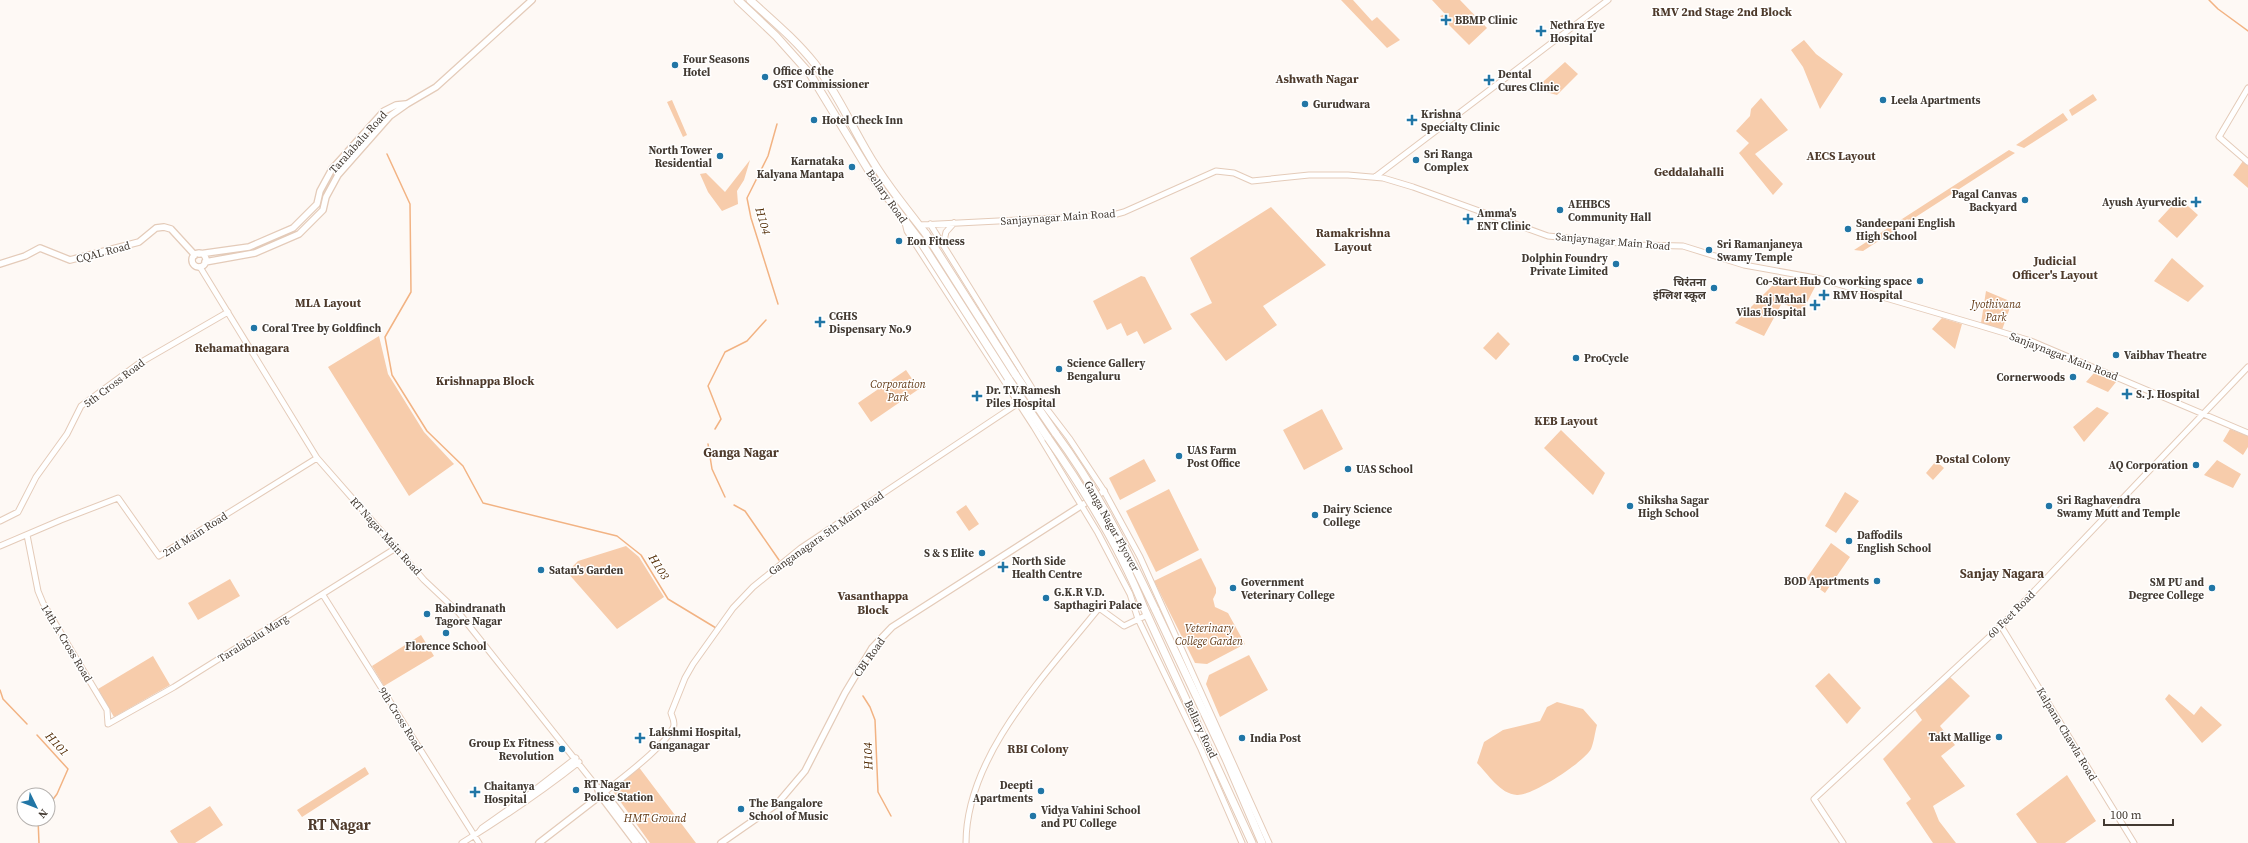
<svg xmlns="http://www.w3.org/2000/svg" width="2248" height="843" font-family="'Source Serif 4','Noto Sans Devanagari',serif">
  <style>
    .green { fill: #f7ccab }
    .lines { fill: none; stroke-linecap: round; stroke-linejoin: round }
    .stream { stroke: #f2b383; stroke-width: 1.5 }
    .tertiary-casing { stroke: #e4cbb9; stroke-width: 7 }
    .secondary-casing { stroke: #e4cbb9; stroke-width: 8 }
    .trunk-casing { stroke: #e4cbb9; stroke-width: 9 }
    .tertiary { stroke: #fff; stroke-width: 5 }
    .secondary { stroke: #fff; stroke-width: 5.5 }
    .trunk { stroke: #fff; stroke-width: 7 }
    .trunk-bridge-casing { stroke: #e4cbb9; stroke-width: 9; stroke-linecap: butt }
    .trunk-bridge { stroke: #fff; stroke-width: 7 }
    .poi-dot { fill: #2176a6; stroke: #fff; stroke-width: 1.5 }
    .labels { text-anchor: middle; stroke-width: 3; stroke-linejoin: round; paint-order: stroke }
    .poi-label { font-size: 11px; font-weight: bold; fill: #433a32; stroke: #fff; text-anchor: start }
    .street-label { font-size: 11px; fill: #433a32; stroke: #fff }
    .park-label { font-size: 11px; font-style: italic; fill: #633a16; stroke: #fff }
    .neighbourhood-label { font-size: 12px; font-weight: bold; fill: #4e3a2b; stroke: #fff }
    .water-label { font-size: 12px; font-style: italic; fill: #512a02; stroke: #fff }
    .quarter-label { font-size: 13px; font-weight: bold; fill: #4e3a2b; stroke: #fff }
    .district-label { font-size: 15px; font-weight: bold; fill: #4e3a2b; stroke: #fff }
  </style>
  <rect width="100%" height="100%" fill="#fef9f5"/>
  <path class="green" d="M1341 0H1353L1372 21 1377 17 1400 40 1387 48Z
    M1432 0H1460L1487 28 1469 45 1440 16 1445 14Z
    M1804 40 1816 54 1843 74 1820 109 1803 67 1791 50Z
    M1565 62 1578 74 1557 95 1535 89Z
    M2093 94 2097 100 2072 116 2069 110Z
    M1761 98 1788 130 1755 154 1783 184 1773 195 1739 153 1749 143 1736 131 1750 116 1751 109Z
    M672 100 687 135 683 137 667 102Z
    M2063 113 2068 120 2024 148 2016 145Z
    M2009 150 2015 153 1863 251 1854 250Z
    M750 160 744 180 737 191 738 204 722 211 708 192 700 174 706 173 725 192Z
    M2243 161 2248 165V188L2233 175Z
    M2179 198 2198 215 2177 238 2158 221Z
    M1271 207 1326 265 1263 306 1277 325 1226 361 1190 314 1212 303 1190 258Z
    M2172 258 2204 286 2188 302 2154 281Z
    M1141 276 1145 277 1172 329 1144 344 1137 331 1127 336 1121 323 1107 330 1093 301Z
    M1781 277 1816 285 1802 312 1782 303 1764 336 1735 323Z
    M1986 291 2012 302 2002 330 1981 323Z
    M1942 318 1962 324 1955 349 1932 329Z
    M1498 332 1510 344 1496 360 1483 348Z
    M379 336 388 374 424 432 454 464 409 496 328 367Z
    M906 370 919 389 871 422 858 403Z
    M2094 373 2116 382 2108 392 2086 382Z
    M2097 407 2109 413 2084 442 2073 427Z
    M1322 409 1343 449 1304 470 1283 430Z
    M2230 429 2248 436V447L2243 455 2223 441Z
    M1561 430 1605 473 1593 495 1544 448Z
    M1144 459 1156 481 1120 500 1109 478Z
    M2217 460 2241 474 2233 488 2204 475Z
    M1936 461 1944 468 1933 480 1926 473Z
    M1169 489 1199 550 1156 572 1126 511Z
    M1845 492 1859 501 1836 533 1825 526Z
    M966 505 979 524 969 531 956 512Z
    M1831 543 1850 557 1825 593 1806 579Z
    M626 546 639 557 664 597 617 629 567 572 578 561Z
    M1201 558 1216 588V593L1213 599 1215 607 1228 613 1245 644 1207 664 1195 663 1154 581Z
    M230 579 240 596 198 620 188 603Z
    M421 635 434 656 384 686 372 666Z
    M1249 655 1268 690 1220 717 1206 684 1209 675Z
    M153 656 170 685 114 717 98 689Z
    M1829 673 1861 708 1847 724 1815 686Z
    M1950 677 1970 696 1940 726 1955 745 1941 756 1965 786 1933 806 1939 821 1956 843H1933L1906 803 1911 799 1883 759 1922 720 1915 710Z
    M2169 694 2194 715 2201 706 2222 725 2202 743 2165 699Z
    M1557 702 1583 709 1597 725C1595 732 1594 742 1591 749 1583 763 1532 796 1517 795 1500 794 1488 774 1477 763L1484 742 1503 730 1540 721 1547 707Z
    M638 766 696 843H650L612 790Z
    M365 767 369 774 302 817 297 810Z
    M2067 775 2096 821 2065 843H2037L2016 814Z
    M210 806 223 825 195 843H178L170 831Z"/>
  <g class="lines">
    <path class="stream" d="M2209 0 2218 9 2248 31
      M777 124 768 156 747 198 751 218 778 304
      M387 154 410 204 411 292 385 337 392 375 427 431 463 466 483 503 617 536 641 555 668 599 716 628
      M715 429 721 419 708 386 725 352 747 341 766 320
      M708 444 712 469 725 497
      M734 505 745 511 779 560
      M0 690 3 699 27 724
      M863 696 870 707 875 720 878 792 891 816
      M37 735 68 769 57 794 48 806
      M38 819 39 843"/>
    <defs>
      <path id="tertiary" d="M2248 88 2219 137 2248 162
        M1375 177 1608 0
        M905 223 907 231 1034 427 1098 533 1130 594 1138 619 1201 749 1242 843
        M930 224 1037 396 1069 438 1104 491 1140 557 1269 843
        M919 225 1113 215 1124 212 1216 171 1234 173 1252 181 1309 175H1348L1383 178 1413 187 1548 236 1640 245 1683 246 1744 265 1821 279 1978 325 2031 341 2248 433
        M943 245 946 232 954 223
        M200 267 317 458 424 580 459 613 597 787
        M0 521 18 512 36 477 67 434 81 406 138 364 228 312
        M27 535 38 591 43 603 98 695 107 710 108 724 174 687 396 548
        M0 546 61 520 118 498 159 556 317 458
        M323 595 479 843
        M2001 626 2134 843
        M605 792C623 777 663 748 673 728 676 723 672 717 671 713L685 678 693 664 733 608 753 587 801 548 1020 402
        M479 832 482 828 523 799 576 758
        M462 843C504 817 540 793 579 762
        M966 843C966 755 1047 673 1099 608L1124 626 1147 615
        M1843 843 1814 799 2001 626 2248 367"/>
      <path id="secondary" d="M192 260a7 7 0 1 1 14 0a7 7 0 1 1-14 0Z
        M199 254 249 247 293 228 317 204 320 191 332 169 384 111 396 105 406 104
        M205 262 255 253 299 234 323 210 326 197 338 175 390 116 407 104 436 87 532 0
        M0 264 25 256 40 248 70 260 139 242 156 228 164 227 171 229 193 253 194 256
        M597 787 602 789 643 843
        M597 787 600 795 636 843
        M539 843 605 792
        M721 843 777 804 805 771 845 693 872 648 892 627 1104 491"/>
      <path id="trunk" d="M738 0 776 36 810 74 875 181 919 239
        M750 0C772 20 796 40 815 64 836 91 849 121 866 150 883 180 905 207 926 234
        M1015 374 1056 434
        M1008 378 1048 438
        M1144 608 1252 843
        M1155 609 1226 759 1262 843"/>
    </defs>
    <use href="#tertiary" class="tertiary-casing"/>
    <use href="#secondary" class="secondary-casing"/>
    <use href="#trunk" class="trunk-casing"/>
    <use href="#tertiary" class="tertiary"/>
    <use href="#secondary" class="secondary"/>
    <use href="#trunk" class="trunk"/>
    <defs>
      <path id="trunk-bridge" d="M926 234 1015 374
        M919 239 1008 378
        M1056 434C1096 488 1126 548 1155 609
        M1048 438C1085 491 1120 547 1144 608"/>
    </defs>
    <use href="#trunk-bridge" class="trunk-bridge-casing"/>
    <use href="#trunk-bridge" class="trunk-bridge"/>
  </g>
  <g class="poi-dot">
    <path d="M1444 14h4v4h4v4h-4v4h-4v-4h-4v-4h4z"/>
    <path d="M1539 25h4v4h4v4h-4v4h-4v-4h-4v-4h4z"/>
    <circle cx="675" cy="65" r="4"/>
    <circle cx="765" cy="77" r="4"/>
    <path d="M1487 74h4v4h4v4h-4v4h-4v-4h-4v-4h4z"/>
    <circle cx="1883" cy="100" r="4"/>
    <circle cx="1305" cy="104" r="4"/>
    <circle cx="814" cy="120" r="4"/>
    <path d="M1410 114h4v4h4v4h-4v4h-4v-4h-4v-4h4z"/>
    <circle cx="720" cy="156" r="4"/>
    <circle cx="1416" cy="160" r="4"/>
    <circle cx="852" cy="167" r="4"/>
    <circle cx="2025" cy="200" r="4"/>
    <path d="M2194 196h4v4h4v4h-4v4h-4v-4h-4v-4h4z"/>
    <circle cx="1560" cy="210" r="4"/>
    <path d="M1466 213h4v4h4v4h-4v4h-4v-4h-4v-4h4z"/>
    <circle cx="1848" cy="229" r="4"/>
    <circle cx="899" cy="241" r="4"/>
    <circle cx="1709" cy="250" r="4"/>
    <circle cx="1616" cy="264" r="4"/>
    <circle cx="1920" cy="281" r="4"/>
    <circle cx="1714" cy="288" r="4"/>
    <path d="M1822 289h4v4h4v4h-4v4h-4v-4h-4v-4h4z"/>
    <path d="M1813 299h4v4h4v4h-4v4h-4v-4h-4v-4h4z"/>
    <path d="M818 316h4v4h4v4h-4v4h-4v-4h-4v-4h4z"/>
    <circle cx="254" cy="328" r="4"/>
    <circle cx="2116" cy="355" r="4"/>
    <circle cx="1576" cy="358" r="4"/>
    <circle cx="1059" cy="369" r="4"/>
    <circle cx="2073" cy="377" r="4"/>
    <path d="M2125 388h4v4h4v4h-4v4h-4v-4h-4v-4h4z"/>
    <path d="M975 390h4v4h4v4h-4v4h-4v-4h-4v-4h4z"/>
    <circle cx="1179" cy="456" r="4"/>
    <circle cx="2196" cy="465" r="4"/>
    <circle cx="1348" cy="469" r="4"/>
    <circle cx="1630" cy="506" r="4"/>
    <circle cx="2049" cy="506" r="4"/>
    <circle cx="1315" cy="515" r="4"/>
    <circle cx="1849" cy="541" r="4"/>
    <circle cx="982" cy="553" r="4"/>
    <path d="M1001 561h4v4h4v4h-4v4h-4v-4h-4v-4h4z"/>
    <circle cx="541" cy="570" r="4"/>
    <circle cx="1877" cy="581" r="4"/>
    <circle cx="1233" cy="588" r="4"/>
    <circle cx="2212" cy="588" r="4"/>
    <circle cx="1046" cy="598" r="4"/>
    <circle cx="427" cy="614" r="4"/>
    <circle cx="446" cy="633" r="4"/>
    <circle cx="1999" cy="737" r="4"/>
    <path d="M638 732h4v4h4v4h-4v4h-4v-4h-4v-4h4z"/>
    <circle cx="1242" cy="738" r="4"/>
    <circle cx="562" cy="749" r="4"/>
    <circle cx="576" cy="790" r="4"/>
    <circle cx="1041" cy="791" r="4"/>
    <path d="M473 786h4v4h4v4h-4v4h-4v-4h-4v-4h4z"/>
    <circle cx="741" cy="809" r="4"/>
    <circle cx="1033" cy="816" r="4"/>
  </g>
  <g class="labels">
    <g class="poi-label">
      <text x="1455" y="24">BBMP Clinic</text>
      <text x="1550" y="29">Nethra Eye<tspan x="1550" dy="13">Hospital</tspan></text>
      <text x="683" y="63">Four Seasons<tspan x="683" dy="13">Hotel</tspan></text>
      <text x="773" y="75">Office of the<tspan x="773" dy="13">GST Commissioner</tspan></text>
      <text x="1498" y="78">Dental<tspan x="1498" dy="13">Cures Clinic</tspan></text>
      <text x="1891" y="104">Leela Apartments</text>
      <text x="1313" y="108">Gurudwara</text>
      <text x="1421" y="118">Krishna<tspan x="1421" dy="13">Specialty Clinic</tspan></text>
      <text x="822" y="124">Hotel Check Inn</text>
      <text x="712" y="154" text-anchor="end">North Tower<tspan x="712" dy="13">Residential</tspan></text>
      <text x="1424" y="158">Sri Ranga<tspan x="1424" dy="13">Complex</tspan></text>
      <text x="844" y="165" text-anchor="end">Karnataka<tspan x="844" dy="13">Kalyana Mantapa</tspan></text>
      <text x="2017" y="198" text-anchor="end">Pagal Canvas<tspan x="2017" dy="13">Backyard</tspan></text>
      <text x="2187" y="206" text-anchor="end">Ayush Ayurvedic</text>
      <text x="1568" y="208">AEHBCS<tspan x="1568" dy="13">Community Hall</tspan></text>
      <text x="1477" y="217">Amma's<tspan x="1477" dy="13">ENT Clinic</tspan></text>
      <text x="1856" y="227">Sandeepani English<tspan x="1856" dy="13">High School</tspan></text>
      <text x="907" y="245">Eon Fitness</text>
      <text x="1717" y="248">Sri Ramanjaneya<tspan x="1717" dy="13">Swamy Temple</tspan></text>
      <text x="1608" y="262" text-anchor="end">Dolphin Foundry<tspan x="1608" dy="13">Private Limited</tspan></text>
      <text x="1912" y="285" text-anchor="end">Co-Start Hub Co working space</text>
      <text x="1706" y="286" text-anchor="end">चिरंतना<tspan x="1706" dy="13">इंग्लिश स्कूल</tspan></text>
      <text x="1833" y="299">RMV Hospital</text>
      <text x="1806" y="303" text-anchor="end">Raj Mahal<tspan x="1806" dy="13">Vilas Hospital</tspan></text>
      <text x="829" y="320">CGHS<tspan x="829" dy="13">Dispensary No.9</tspan></text>
      <text x="262" y="332">Coral Tree by Goldfinch</text>
      <text x="2124" y="359">Vaibhav Theatre</text>
      <text x="1584" y="362">ProCycle</text>
      <text x="1067" y="367">Science Gallery<tspan x="1067" dy="13">Bengaluru</tspan></text>
      <text x="2065" y="381" text-anchor="end">Cornerwoods</text>
      <text x="986" y="394">Dr. T.V.Ramesh<tspan x="986" dy="13">Piles Hospital</tspan></text>
      <text x="2136" y="398">S. J. Hospital</text>
      <text x="1187" y="454">UAS Farm<tspan x="1187" dy="13">Post Office</tspan></text>
      <text x="2188" y="469" text-anchor="end">AQ Corporation</text>
      <text x="1356" y="473">UAS School</text>
      <text x="1638" y="504">Shiksha Sagar<tspan x="1638" dy="13">High School</tspan></text>
      <text x="2057" y="504">Sri Raghavendra<tspan x="2057" dy="13">Swamy Mutt and Temple</tspan></text>
      <text x="1323" y="513">Dairy Science<tspan x="1323" dy="13">College</tspan></text>
      <text x="1857" y="539">Daffodils<tspan x="1857" dy="13">English School</tspan></text>
      <text x="974" y="557" text-anchor="end">S &amp; S Elite</text>
      <text x="1012" y="565">North Side<tspan x="1012" dy="13">Health Centre</tspan></text>
      <text x="549" y="574">Satan's Garden</text>
      <text x="1869" y="585" text-anchor="end">BOD Apartments</text>
      <text x="1241" y="586">Government<tspan x="1241" dy="13">Veterinary College</tspan></text>
      <text x="2204" y="586" text-anchor="end">SM PU and<tspan x="2204" dy="13">Degree College</tspan></text>
      <text x="1054" y="596">G.K.R V.D.<tspan x="1054" dy="13">Sapthagiri Palace</tspan></text>
      <text x="435" y="612">Rabindranath<tspan x="435" dy="13">Tagore Nagar</tspan></text>
      <text x="446" y="650" text-anchor="middle">Florence School</text>
      <text x="649" y="736">Lakshmi Hospital,<tspan x="649" dy="13">Ganganagar</tspan></text>
      <text x="1991" y="741" text-anchor="end">Takt Mallige</text>
      <text x="1250" y="742">India Post</text>
      <text x="554" y="747" text-anchor="end">Group Ex Fitness<tspan x="554" dy="13">Revolution</tspan></text>
      <text x="584" y="788">RT Nagar<tspan x="584" dy="13">Police Station</tspan></text>
      <text x="1033" y="789" text-anchor="end">Deepti<tspan x="1033" dy="13">Apartments</tspan></text>
      <text x="484" y="790">Chaitanya<tspan x="484" dy="13">Hospital</tspan></text>
      <text x="749" y="807">The Bangalore<tspan x="749" dy="13">School of Music</tspan></text>
      <text x="1041" y="814">Vidya Vahini School<tspan x="1041" dy="13">and PU College</tspan></text>
    </g>
    <g class="street-label">
      <text transform="translate(358 142) rotate(-48)" y="4">Taralabalu Road</text>
      <text transform="translate(887 196) rotate(55)" y="4">Bellary Road</text>
      <text transform="translate(1058 217) rotate(-4)" y="4">Sanjaynagar Main Road</text>
      <text transform="translate(1613 241) rotate(5)" y="4">Sanjaynagar Main Road</text>
      <text transform="translate(103 252) rotate(-15)" y="4">CQAL Road</text>
      <text transform="translate(2064 356) rotate(21)" y="4">Sanjaynagar Main Road</text>
      <text transform="translate(114 383) rotate(-37)" y="4">5th Cross Road</text>
      <text transform="translate(1112 526) rotate(61)" y="4">Ganga Nagar Flyover</text>
      <text transform="translate(826 533) rotate(-35)" y="4">Ganganagara 5th Main Road</text>
      <text transform="translate(195 534) rotate(-32)" y="4">2nd Main Road</text>
      <text transform="translate(386 536) rotate(48)" y="4">RT Nagar Main Road</text>
      <text transform="translate(2011 614) rotate(-45)" y="4">60 Feet Road</text>
      <text transform="translate(253 638) rotate(-32)" y="4">Taralabalu Marg</text>
      <text transform="translate(67 643) rotate(59)" y="4">14th A Cross Road</text>
      <text transform="translate(869 657) rotate(-55)" y="4">CBI Road</text>
      <text transform="translate(401 719) rotate(58)" y="4">9th Cross Road</text>
      <text transform="translate(1201 729) rotate(65)" y="4">Bellary Road</text>
      <text transform="translate(2067 734) rotate(59)" y="4">Kalpana Chawla Road</text>
    </g>
    <g class="park-label">
      <text x="1996" y="308">Jyothivana<tspan x="1996" dy="13">Park</tspan></text>
      <text x="898" y="388">Corporation<tspan x="898" dy="13">Park</tspan></text>
      <text x="1209" y="632">Veterinary<tspan x="1209" dy="13">College Garden</tspan></text>
      <text x="655" y="822">HMT Ground</text>
    </g>
    <g class="neighbourhood-label">
      <text x="1722" y="16">RMV 2nd Stage 2nd Block</text>
      <text x="1317" y="83">Ashwath Nagar</text>
      <text x="1841" y="160">AECS Layout</text>
      <text x="1689" y="176">Geddalahalli</text>
      <text x="1353" y="237">Ramakrishna<tspan x="1353" dy="14">Layout</tspan></text>
      <text x="2055" y="265">Judicial<tspan x="2055" dy="14">Officer's Layout</tspan></text>
      <text x="328" y="307">MLA Layout</text>
      <text x="242" y="352">Rehamathnagara</text>
      <text x="485" y="385">Krishnappa Block</text>
      <text x="1566" y="425">KEB Layout</text>
      <text x="1973" y="463">Postal Colony</text>
      <text x="873" y="600">Vasanthappa<tspan x="873" dy="14">Block</tspan></text>
      <text x="1038" y="753">RBI Colony</text>
    </g>
    <g class="water-label">
      <text transform="translate(763 221) rotate(74)" y="4">H104</text>
      <text transform="translate(659 567) rotate(58)" y="4">H103</text>
      <text transform="translate(57 744) rotate(48)" y="4">H101</text>
      <text transform="translate(868 756) rotate(-92)" y="4">H104</text>
    </g>
    <g class="quarter-label">
      <text x="741" y="457">Ganga Nagar</text>
      <text x="2002" y="578">Sanjay Nagara</text>
    </g>
    <g class="district-label">
      <text x="339" y="830">RT Nagar</text>
    </g>
  </g>
  <g transform="translate(36 807) rotate(133)"><circle r="19" fill="#ffffff" stroke="#b4b0ad"/>
  <path d="M0-3L7 15L0 10L-7 15Z" fill="#2176a6"/>
  <text y="-6" font-size="11" font-weight="bold" text-anchor="middle" fill="#433a32">N</text>
  </g>
  <path d="M2104 819v6h69v-6" fill="none" stroke="#433a32" stroke-width="2"/>
  <text x="2110" y="819" font-size="12" fill="#433a32" stroke="#ffffff" stroke-width="3" paint-order="stroke">100 m</text>
</svg>
